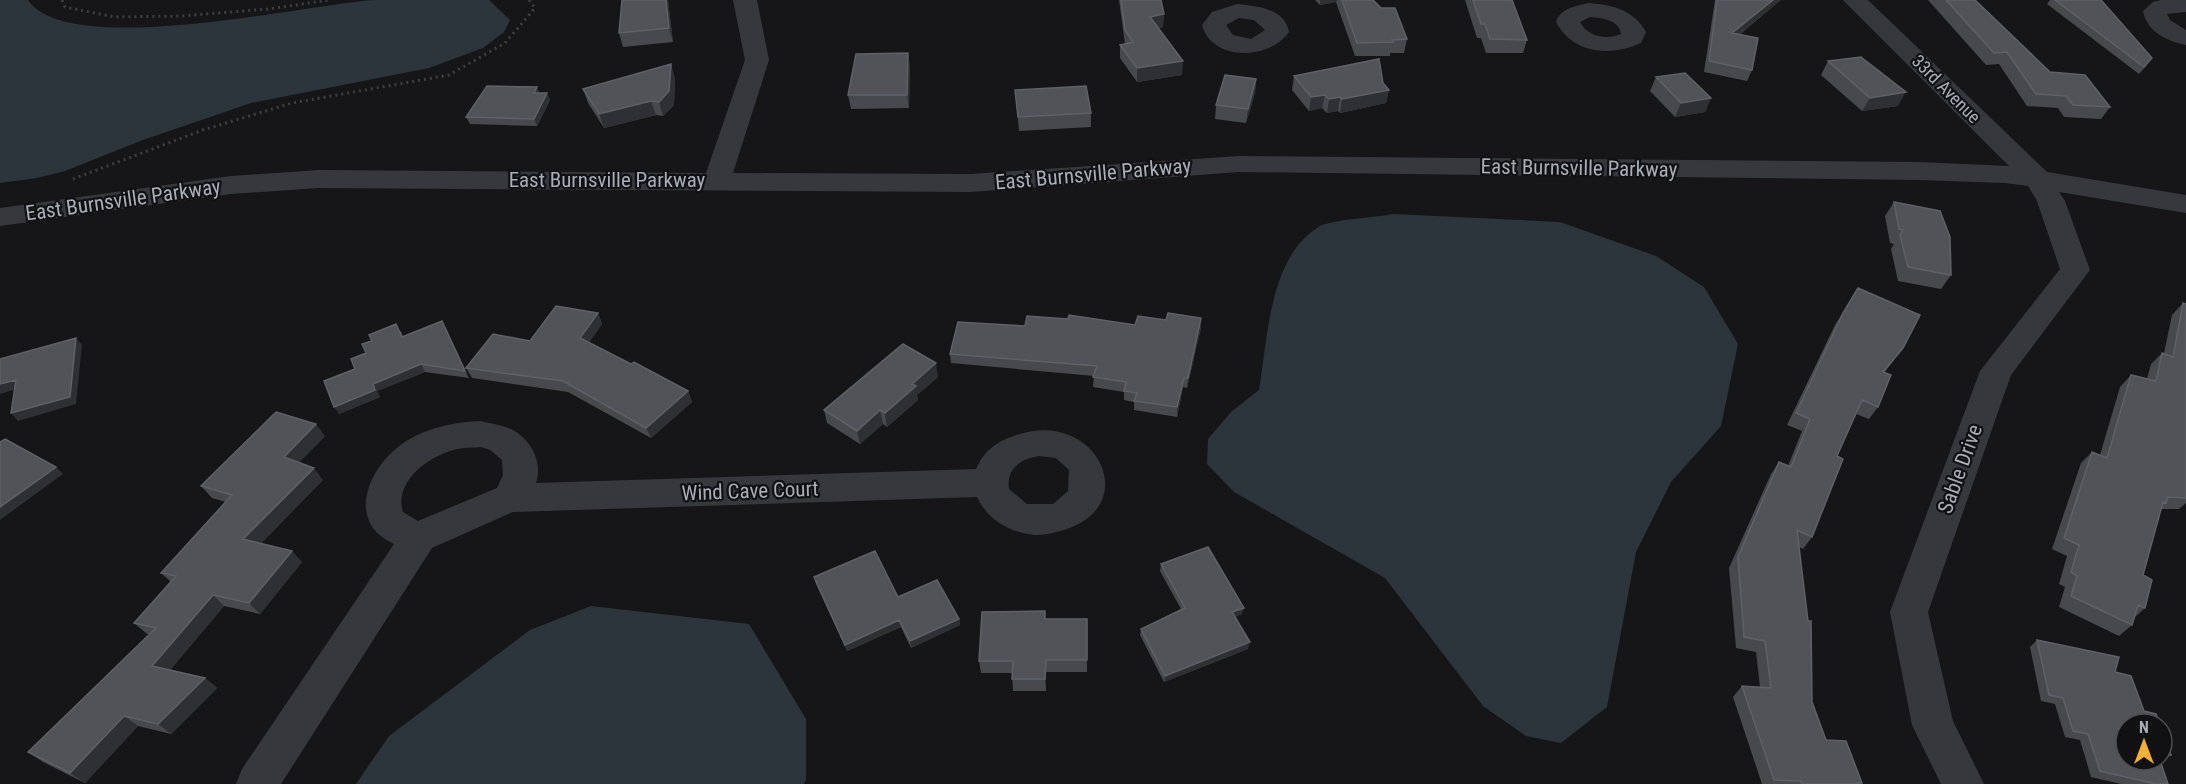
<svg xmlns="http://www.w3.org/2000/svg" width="2186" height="784" font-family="'Roboto Condensed',sans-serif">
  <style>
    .water { fill: #2c353c }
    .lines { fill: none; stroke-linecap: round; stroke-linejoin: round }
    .path { stroke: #3d3f44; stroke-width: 3; stroke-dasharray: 2 4; stroke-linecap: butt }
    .minor { fill: #37383d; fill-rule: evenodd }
    .wall { fill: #47494d }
    .shaded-wall { fill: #2f3033 }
    .building { fill: #525359; stroke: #5f6168; stroke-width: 1.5 }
    .labels { text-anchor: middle; stroke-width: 4.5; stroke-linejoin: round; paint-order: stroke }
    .far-street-label { font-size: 18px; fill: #a8adb8; stroke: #111113 }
    .street-label { font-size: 21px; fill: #a8adb8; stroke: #111113 }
  </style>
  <rect width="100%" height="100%" fill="#161618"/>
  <path class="water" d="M0 0H28C68 60 307 4 375 0 413 0 451 0 489 0L510 20 504 32 483 48 429 68 251 103 143 140 65 171 37 178 0 183Z
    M1393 214 1560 222 1656 256 1704 287 1738 344 1721 426 1671 482 1636 552 1607 707 1561 743 1526 736 1483 706 1385 578 1234 492 1207 464 1208 439 1231 412 1259 390C1268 337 1269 256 1320 226 1331 220 1378 217 1393 214Z
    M591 606 749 624 806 719V779L804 784H356L389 736 530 630Z"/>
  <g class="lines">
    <path class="path" d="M62 0 65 7 115 17 181 16 268 9 330 0
      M73 179 203 130 292 103 449 75 505 43 535 8 529 0"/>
    <path class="minor" d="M733 0H757L769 60 733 173 971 174 1239 156 1919 162 2009 166 1843 0H1868L2047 172 2186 195V213L2059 192 2065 201 2090 270 2011 375 1928 612 1953 721 1984 784H1941L1912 725 1890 612 1980 371 2060 269 2037 201 2028 186 2005 183 1919 180 1239 172 971 192 319 188 231 194 0 226V208L231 176 319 170 706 173 745 60Z
      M2161 0H2186V12L2167 14 2170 20 2186 30V45C2167 41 2147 32 2143 11L2153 2Z
      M1589 3C1613 5 1634 10 1646 32L1641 43C1610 57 1573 54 1556 22 1561 8 1575 6 1589 3ZM1590 17C1603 18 1619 20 1621 34 1606 40 1588 37 1580 22Z
      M1237 4C1256 6 1285 8 1289 32 1270 60 1212 62 1202 25L1212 12ZM1239 18 1254 20 1265 30 1251 39 1233 35 1226 25Z
      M481 421C491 424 504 425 513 430 532 441 543 463 536 483L976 469C985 449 999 440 1020 434 1096 411 1142 503 1067 529 1057 532 1046 535 1036 535 1010 533 988 520 977 497L513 512 432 548 281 784H236L242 769 394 544C345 522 368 468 402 444 425 428 454 422 481 421ZM481 447 490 450 502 460 503 475 497 488 418 521 403 512C393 481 431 454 458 449 465 447 474 448 481 447ZM1039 456 1056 458 1069 470 1068 491 1053 504H1027L1009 489C1006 469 1020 459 1039 456Z"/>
  </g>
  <path class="wall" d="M622 0H668L673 42 623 47 619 33Z
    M1119 0H1161L1164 14 1163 27 1159 28 1182 75 1137 82 1120 58V45L1125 44Z
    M1315 0H1373L1407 39 1404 53H1390V56H1355L1336 2 1320 5Z
    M1465 0H1512L1527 40 1523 53H1486L1481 38H1477Z
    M1715 0H1781L1739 35 1752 70 1747 81 1704 72Z
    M1928 0H1975L2050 72 2110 107 2101 119 2064 117 2058 108 2027 106 1999 64 1986 65Z
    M2050 0H2101L2147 65 2139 74 2047 4Z
    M1828 61 1898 106 1862 111 1821 75Z
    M910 66 909 108 851 109 848 95Z
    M1294 76 1389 90 1386 103 1340 113 1338 111 1327 113 1322 108 1309 111 1292 90Z
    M1656 77 1711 98 1705 112 1675 117 1650 91Z
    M675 78 674 105 663 116 656 115 604 128 588 103 583 89Z
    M1256 79 1255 93 1246 123 1215 119 1216 105Z
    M1015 90 1091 113V127L1019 131Z
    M540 93 550 100 537 126 470 124 466 117Z
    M1894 202 1951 275 1941 289 1898 281 1891 249 1894 244 1890 243 1885 216Z
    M1858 288 1894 360 1884 373 1878 407 1869 419 1856 414 1837 456 1812 537 1803 549 1799 547 1812 702 1826 740 1862 783 1861 784H1762L1733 697 1742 686 1760 687 1756 652 1736 648 1729 568 1771 474 1779 462 1788 466 1802 431 1787 425 1835 325Z
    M2183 303 2186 304V503L2179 509H2161L2143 575 2145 608 2135 617 2132 625 2119 636 2059 607 2065 587 2059 584 2067 556 2052 549 2081 463 2092 452 2100 455 2120 387 2131 375 2147 379 2151 364 2162 353H2164L2172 315Z
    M598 313 602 324 589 342 631 364 688 391 692 402 651 438 568 392 472 378 466 368Z
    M1135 325 1201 328 1187 388 1183 387 1177 417 1134 410V402L1124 400V392L1093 387 1094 376 951 363 950 354 1025 326Z
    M446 328 469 378 425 372 377 391 380 397 339 414 355 369 366 353 401 331 403 337Z
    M938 377 917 395 918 400 887 427 883 424 860 444 827 423 824 410Z
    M325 436 299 462 323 480 261 543 302 562 260 614 224 606 170 670 205 678 217 688 171 734 138 726 85 783 43 762 28 752 149 634H147L134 623 171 582 161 573 226 502 212 498 201 486Z
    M1161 564 1242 614 1235 617 1248 649 1164 682 1140 635 1141 629 1181 609 1160 571Z
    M814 577 898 597 959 619 960 625 911 648 901 627 847 651 816 584Z
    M1046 619H1087V672H1046V691H1013L1012 673H981L979 661Z
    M2037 640 2115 672 2126 760H2162V730L2171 755 2162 761 2160 760 2168 784H2121L2091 777 2080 740 2065 737 2055 704 2041 701 2030 647Z"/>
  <path class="shaded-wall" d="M666 0H668L673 42 669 28Z
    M1320 0H1337L1336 2 1320 5Z
    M1773 0H1781L1727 44 1732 33Z
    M1164 14 1163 27 1150 30V17Z
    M908 53 910 66 909 108 907 95Z
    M1183 61 1182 75 1137 82V68Z
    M671 64 675 78 674 105 663 116 659 102Z
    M1256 79 1255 93 1246 123 1248 109Z
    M537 87 540 94 534 93Z
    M1389 90 1386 103 1340 113 1342 99Z
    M1906 92 1898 106 1862 111 1870 98Z
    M547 93 550 100 537 126 534 119Z
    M1325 95 1322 108 1309 111 1311 97Z
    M1340 97 1338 111 1327 113 1329 99Z
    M1711 98 1705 112 1675 117 1681 103Z
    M651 101 656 115 604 128 599 114Z
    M598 313 602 324 585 348 580 338Z
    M1201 318V328L1187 388 1188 378Z
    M442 321 446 328 469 378 465 371Z
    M76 338 82 345 76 404 18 421 11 413Z
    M936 363 938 377 917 395 918 400 887 427 885 413 912 384Z
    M421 364 425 372 377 391 380 397 339 414 334 407 373 384Z
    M1184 378 1183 387 1177 417V407Z
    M16 380 23 387 0 394V384Z
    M688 391 692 402 651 438 646 428Z
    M880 410 883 424 860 444 857 431Z
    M316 424 325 436 294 468 284 457Z
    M56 467 63 474 0 520V507Z
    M314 468 323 480 254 551 243 539Z
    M292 551 302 562 260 614 249 603Z
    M213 595 224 606 165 676 152 666Z
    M1244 608 1242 614 1231 619 1232 612Z
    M959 619 960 625 911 648 910 641Z
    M899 620 901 627 847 651 845 645Z
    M1250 642 1248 649 1164 682 1165 676Z
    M1046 660V691L1045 679Z
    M205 678 217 688 171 734 158 724Z
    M124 716 138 726 85 783 70 773Z"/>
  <path class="building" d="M622 0H666L669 28 619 33Z
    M1121 0H1161L1164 14 1150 17 1183 61 1137 68 1120 45 1133 42 1125 30Z
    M1342 0H1373L1381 8H1395L1407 39 1392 40 1393 42 1357 43Z
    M1473 0H1512L1527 40 1490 39 1485 24H1481Z
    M1717 0H1773L1732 33 1758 38 1752 70 1709 61Z
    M1946 0H1975L2050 72 2085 75 2110 107 2073 105 2066 96 2036 94 2007 52 1994 53Z
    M2055 0H2101L2152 58 2144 67Z
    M908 53 907 95H848L856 54Z
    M1861 57 1906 92 1870 98 1828 61Z
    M1379 59 1383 83 1389 90 1342 99 1340 97 1329 99 1325 95 1311 97 1294 76Z
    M671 64 669 91 659 102 651 101 599 114 583 89Z
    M1685 73 1711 98 1681 103 1656 77Z
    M1225 75 1256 79 1248 109 1216 105Z
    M487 86 537 87 534 93H547L534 119 466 117Z
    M1086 86 1091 113 1018 117 1015 90Z
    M1894 202 1940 211 1950 237 1951 275 1908 267 1900 235 1903 230 1899 229Z
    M1858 288 1920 315 1903 348 1883 372 1891 375 1878 407 1862 400 1837 456 1843 459 1812 537 1797 530 1808 621H1811L1812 702 1826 740 1846 741 1862 783H1857V784H1802L1801 781 1774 780 1742 686 1771 688 1765 641 1744 637 1738 557 1779 462 1791 467 1810 419 1796 413 1843 313Z
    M2183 303 2186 304V498L2168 497 2166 503 2163 502 2143 575 2152 580 2145 608 2138 605 2132 625 2071 596 2077 576 2071 572 2079 545 2064 538 2092 452 2107 458 2131 375 2156 381 2162 353 2173 357Z
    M556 306 598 313 580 338 631 364 634 362 688 391 646 428 563 381 466 368 493 334 530 341Z
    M1168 313 1201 318 1188 378H1184L1177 407 1134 401 1137 393 1124 391 1126 382 1093 377 1097 366 950 354 958 322 1025 326 1027 316 1068 319 1069 315 1135 325 1138 316 1166 320Z
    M442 321 465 371 421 364 373 384 375 390 334 407 324 381 355 369 351 359 366 353 362 344 372 341 369 335 396 324 402 337Z
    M76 338 70 397 11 413 16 380 0 384V359Z
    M903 344 936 363 912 384 916 386 885 413 880 410 857 431 824 410Z
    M276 412 316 424 284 457 314 468 243 539 292 551 249 603 213 595 152 666 205 678 158 724 124 716 70 773 28 752 156 628 134 623 176 576 161 573 232 495 201 486Z
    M5 439 56 467 0 507V442Z
    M1208 547 1244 608 1232 612 1250 642 1165 676 1141 629 1185 608 1161 564Z
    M875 551 898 597 937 580 959 619 910 641 899 620 845 645 814 577Z
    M1045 611V619H1087V660H1046L1045 679H1012L1013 661H979L982 612Z
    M2037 640 2119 657 2115 672 2131 676 2144 711 2156 714 2160 724H2126V760H2160L2168 784H2156L2100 771 2088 734 2073 731 2063 698 2049 695Z
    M2162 730 2171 755 2162 753Z"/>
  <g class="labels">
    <g class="far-street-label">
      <text transform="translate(1946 89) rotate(45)" y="6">33rd Avenue</text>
    </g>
    <g class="street-label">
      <text transform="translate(1579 168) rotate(1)" y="7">East Burnsville Parkway</text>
      <text transform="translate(1093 174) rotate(-5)" y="7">East Burnsville Parkway</text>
      <text x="607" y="187">East Burnsville Parkway</text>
      <text transform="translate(123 200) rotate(-8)" y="7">East Burnsville Parkway</text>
      <text transform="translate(1960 469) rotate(-70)" y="7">Sable Drive</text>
      <text transform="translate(750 491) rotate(-2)" y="7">Wind Cave Court</text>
    </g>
  </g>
  <g transform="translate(2144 742)"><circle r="28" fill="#111113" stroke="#4d4f55" stroke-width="1.5"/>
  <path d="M0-4.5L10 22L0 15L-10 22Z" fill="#f2b134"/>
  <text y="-9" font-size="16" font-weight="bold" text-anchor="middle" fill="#a8adb8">N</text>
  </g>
</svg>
